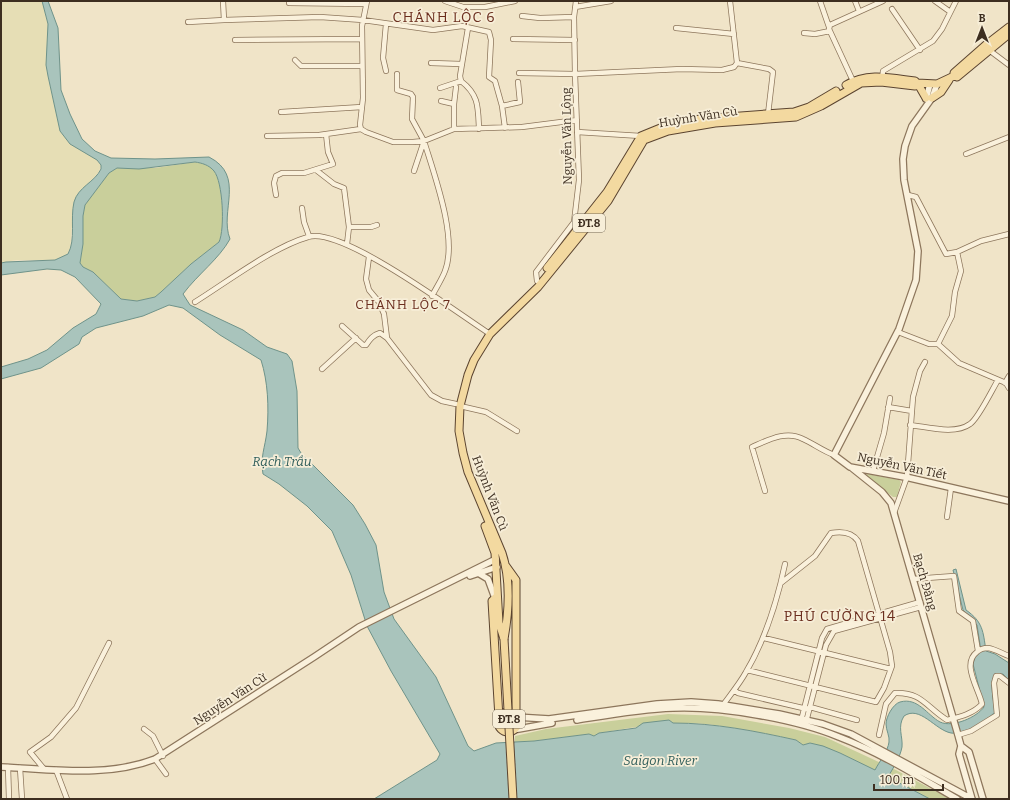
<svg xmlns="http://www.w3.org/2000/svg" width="1010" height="800" font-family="Bitter,serif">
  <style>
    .farmland { fill: #e6deb5 }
    .green { fill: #c9cf9b }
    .water { fill: #a9c4bc; stroke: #6f938a; fill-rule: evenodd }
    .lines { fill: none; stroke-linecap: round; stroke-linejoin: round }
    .minor-casing { stroke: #8d765c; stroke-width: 6 }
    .tertiary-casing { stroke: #8d765c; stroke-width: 8 }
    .primary-casing { stroke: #5b4430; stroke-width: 9 }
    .minor { stroke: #faf1dc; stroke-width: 4.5 }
    .tertiary { stroke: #faf1dc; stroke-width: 5.5 }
    .primary { stroke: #f3d9a0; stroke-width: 7 }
    .primary-bridge-casing { stroke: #5b4430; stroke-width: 9; stroke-linecap: butt }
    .primary-bridge { stroke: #f3d9a0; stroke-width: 7 }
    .labels { text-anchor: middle; stroke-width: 3.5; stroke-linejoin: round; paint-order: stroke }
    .shield { fill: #f7eed8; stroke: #756857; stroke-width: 1 }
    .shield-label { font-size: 11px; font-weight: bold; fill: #3d2e20 }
    .street-label { font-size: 12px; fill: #3d2e20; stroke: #f7eed8 }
    .neighbourhood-label { font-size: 13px; letter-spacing: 1px; fill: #6b2e1e; stroke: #f7eed8 }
    .water-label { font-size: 13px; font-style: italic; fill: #2f5d5a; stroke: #f7eed8 }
    .quarter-label { font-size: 14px; letter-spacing: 1px; fill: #6b2e1e; stroke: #f7eed8 }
  </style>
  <rect width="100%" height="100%" fill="#f0e4c8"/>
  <path class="farmland" d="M1 1H42L48 24 46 65 48 76 60 131 97 160 101 165 99 172 74 201 70 250 65 257 55 260H16L1 263Z"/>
  <path class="green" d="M195 162C202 163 209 165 214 171 223 182 225 229 219 242L191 264 161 292 155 297 137 301 121 299 93 272 83 267 80 263 83 244V216L85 205 109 173 117 168H155Z
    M867 474 899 480 901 482 897 497H893L867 477Z
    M668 714 722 716 789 728 825 737 896 770 950 799H930L840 753 810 743 803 745 796 740C756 732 716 722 675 723 650 724 624 729 599 733L594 736 589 734 534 741 515 742V736L546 729Z"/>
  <path class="water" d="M42 1H48L58 28 61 90 70 114 82 139 95 151 111 158 155 159 209 157C246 176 219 211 230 239 219 259 198 274 183 294L190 305 243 330 267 347 287 354 292 361 297 391 298 448 301 453 353 505 365 524 376 545 384 592 394 619 436 677 468 746 474 751 496 743 534 741 589 734 594 736 599 733 636 728 643 723 669 720 673 723C715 723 755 731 796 740L803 745 810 743 823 746 840 753 875 770C879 762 888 751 889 742 890 737 886 730 886 724 886 717 893 704 900 702 918 697 927 715 940 722 953 728 977 717 984 707L973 664 975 657 981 651 977 625 963 610 953 570 956 569 966 610C983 622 983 631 986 651L995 654 1009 663V680L1003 674H995C989 685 994 700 995 712 985 722 966 735 951 733 935 730 920 705 904 716 897 727 903 736 902 747 900 758 893 768 888 777L930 799H374L437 760 440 754 391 671 367 626 351 575 332 531 307 506 279 484 263 474C260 457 265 448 267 431 269 407 268 382 261 360L220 335 183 308 169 305 143 316 96 328 82 337 79 344 41 368 1 379V367L28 359 47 350 73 328 96 314 101 304 75 277 61 270 47 269 1 275V263L6 262 55 260 68 254C76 239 70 219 74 202 78 187 95 182 101 169V165L97 160 70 144 60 131 48 76 46 65 48 24ZM195 162C202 163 209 165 214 171 223 182 225 229 219 242L191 264 161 292 155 297 137 301 121 299 93 272 83 267 80 263 83 244V216L85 205 109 173 117 168 139 169Z"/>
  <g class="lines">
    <defs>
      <path id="minor" d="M223 1 224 20 320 17 363 20 433 30 462 26 489 32 491 40 489 77 495 81 502 106 505 128
        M367 1 362 26 363 98 360 125 361 129 366 132 393 142H413L424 141 454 129 522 127 577 120
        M445 1 463 7H485L515 1
        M576 1 574 17 575 74 682 69 722 70 734 67 737 63
        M730 1 737 63 769 69 773 72 768 114
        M820 1 829 27
        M855 1 859 11
        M935 1 949 11
        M289 3 366 4
        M575 7 611 1
        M892 9 920 50
        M522 16 540 18 574 17
        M188 22 224 20
        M386 24 383 58 386 71
        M468 28 460 76 461 81C479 95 478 107 479 129
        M676 28 734 34
        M804 33 815 34 830 31
        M513 39 575 40
        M235 40 361 39
        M989 50 1009 65
        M295 60 301 66H362
        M431 63 461 64
        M519 73 575 74 579 180 574 222 580 228
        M397 74V90L411 94 413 97 412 119 424 141 414 171
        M882 79 883 71 933 41 942 29 956 1
        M853 81 829 29 830 25 883 1
        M440 88 461 81
        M441 101 454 104V129
        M454 104 456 87
        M502 106 520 102 518 82
        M281 112 362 107
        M577 132 641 136
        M267 136 319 135 361 129
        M424 141C434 174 458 238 445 271 442 279 436 288 432 296
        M966 154 1009 137
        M316 170 334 184 344 188 349 227 347 244
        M276 195 274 183 276 176 282 173H304L333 164 328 152 326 134
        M908 195 916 197 946 254 957 252 981 241 1009 234
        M302 208 304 222 309 236
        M349 227H371L377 225
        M957 252 961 271 955 292 952 316 938 344 959 363 1006 383 1009 388
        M369 257 366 279 369 290 379 302 384 314 387 338 431 395 442 401 456 404
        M537 281 536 272 574 222
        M195 302C227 282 273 247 308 237 342 226 457 313 490 334
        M342 326 363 345H366C370 339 373 335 380 333L387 338
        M898 332 929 344H938
        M322 369 356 338
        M1005 383 1009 376
        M460 406 486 412 517 431
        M888 407 912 411
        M910 425C928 427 955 435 970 424 978 419 992 390 998 380
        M873 471 884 433 890 398
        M765 491 752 447C768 440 786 430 803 439 814 444 823 451 834 455
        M894 513 907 477 913 397 920 371 925 362
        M947 517 951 488
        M913 579 954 576 959 611 973 621 978 651
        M764 638 891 669
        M747 670 876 702 884 688 892 666 890 652 858 541C852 532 842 531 831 533L815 556 781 583
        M734 690 738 693 807 709 810 707 857 720
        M723 705C731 694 740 683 746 672 766 638 777 602 785 564
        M801 721 822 638 827 629 920 602
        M806 722 826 645 834 631 921 607
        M144 729 153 736 163 756
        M879 735 886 704 895 693C922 692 926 707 947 720 959 717 973 714 982 704 979 689 961 664 977 652 980 649 984 648 988 648 995 649 1003 654 1009 656
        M958 735 971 731 997 715 994 683 996 676H1000L1009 683
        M155 759 166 774
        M8 767 9 799
        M20 768 22 799
        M44 769 30 752 51 737 76 708 109 643
        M56 770 67 799"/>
      <path id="tertiary" d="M937 84 932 98 912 126 905 146 903 159 904 180 918 251 916 280 899 329 834 455 850 467 910 478 1009 501
        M926 99 930 84
        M852 468 882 492 891 503 958 735 961 746 969 752 983 799
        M478 573 488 579 495 598
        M470 576 497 567
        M516 717 549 719 657 704 691 702 718 704 779 714 823 724 851 734 972 799
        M577 720C608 715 641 709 673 708 721 706 795 719 839 737 881 753 919 777 957 799
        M513 730 552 723
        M961 746 959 754 972 799
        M1 767C52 769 106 778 155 759L314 657 359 627 496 559"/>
      <path id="primary" d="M954 76V73L987 44 1009 27
        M918 84 926 98
        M846 85C868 72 891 78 915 81L917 83
        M932 98 941 92 949 80
        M547 268 607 192 641 136 663 127 700 119 794 112 809 107 836 91
        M485 526 495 553 499 623 504 639
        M506 566 516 580V717
        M495 598 492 601 499 718
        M504 639C509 611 511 580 502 553L468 472 463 453 459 431 460 406 468 375 474 360 490 334 538 287 608 201 644 140 668 131 715 123 796 117 821 106 861 83 881 82 915 86 917 83 937 84 954 76 957 77 1009 34
        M498 722a10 10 0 1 1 20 0a10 10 0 1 1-20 0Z"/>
    </defs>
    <use href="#minor" class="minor-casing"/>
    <use href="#tertiary" class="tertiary-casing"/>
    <use href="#primary" class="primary-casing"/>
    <use href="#minor" class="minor"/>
    <use href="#tertiary" class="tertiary"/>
    <use href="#primary" class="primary"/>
    <defs>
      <path id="primary-bridge" d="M504 639 513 799"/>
    </defs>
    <use href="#primary-bridge" class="primary-bridge-casing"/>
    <use href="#primary-bridge" class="primary-bridge"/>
  </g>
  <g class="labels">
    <g class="shield">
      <rect x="573" y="214" width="32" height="18" rx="3"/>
      <rect x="493" y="710" width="32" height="18" rx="3"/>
    </g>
    <g class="shield-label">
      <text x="589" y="227">ĐT.8</text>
      <text x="509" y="723">ĐT.8</text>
    </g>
    <g class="street-label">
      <text transform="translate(698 117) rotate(-9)" y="4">Huỳnh Văn Cù</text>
      <text transform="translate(567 136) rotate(-91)" y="4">Nguyễn Văn Lộng</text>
      <text transform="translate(902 466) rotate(12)" y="4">Nguyễn Văn Tiết</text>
      <text transform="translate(490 493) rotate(69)" y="4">Huỳnh Văn Cù</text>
      <text transform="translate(925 582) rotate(74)" y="4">Bạch Đằng</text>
      <text transform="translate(230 699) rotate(-33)" y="4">Nguyễn Văn Cừ</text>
    </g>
    <g class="neighbourhood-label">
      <text x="403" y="309">CHÁNH LỘC 7</text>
    </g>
    <g class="water-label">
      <text x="282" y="466">Rạch Trầu</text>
      <text x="660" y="765">Saigon River</text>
    </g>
    <g class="quarter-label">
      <text x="444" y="22">CHÁNH LỘC 6</text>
      <text x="840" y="621">PHÚ CƯỜNG 14</text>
    </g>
  </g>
  <rect width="1010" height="800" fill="none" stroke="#3d2e20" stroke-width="4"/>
  <g transform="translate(982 28)" stroke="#f7eed8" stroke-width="3" paint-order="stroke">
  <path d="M0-3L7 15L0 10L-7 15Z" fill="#3d2e20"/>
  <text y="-6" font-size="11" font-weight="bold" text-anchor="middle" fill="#3d2e20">B</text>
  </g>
  <path d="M874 784v6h69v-6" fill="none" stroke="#3d2e20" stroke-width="2"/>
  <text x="880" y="784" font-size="12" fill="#3d2e20" stroke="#f7eed8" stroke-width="3" paint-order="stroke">100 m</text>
</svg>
